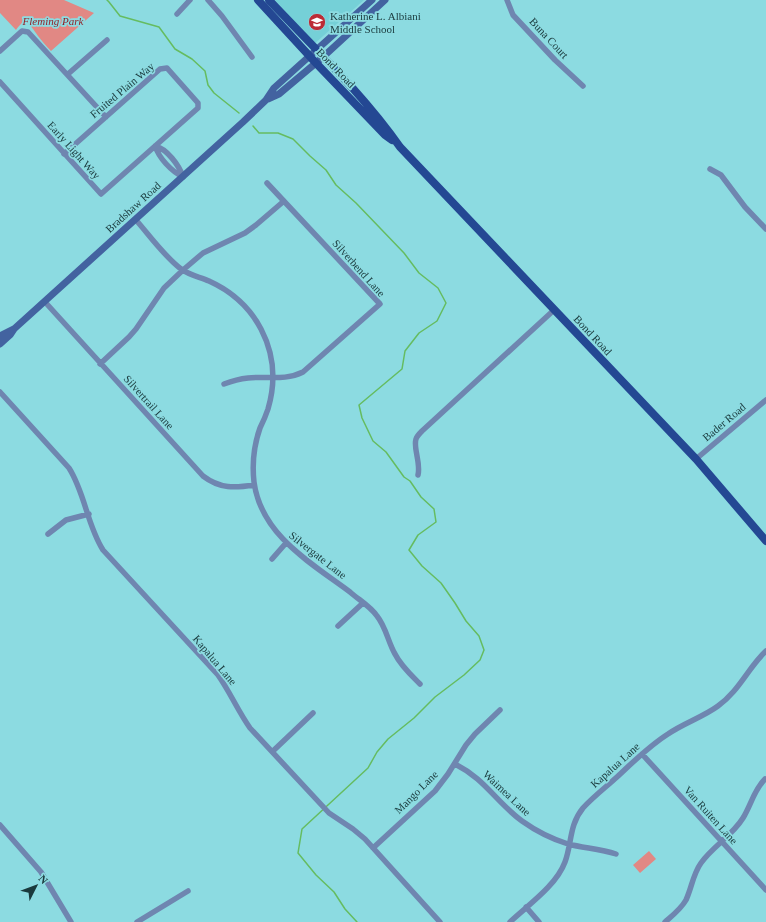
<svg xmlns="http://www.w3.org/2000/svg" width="766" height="922" font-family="Georgia,serif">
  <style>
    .built { fill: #75d0d7 }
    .green { fill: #e18884 }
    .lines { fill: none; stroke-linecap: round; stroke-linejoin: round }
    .stream { stroke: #65bc60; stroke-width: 1.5 }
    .minor { stroke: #6f86b0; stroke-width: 5.5 }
    .secondary { stroke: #4363a0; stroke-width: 7 }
    .primary { stroke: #244893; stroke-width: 8 }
    .labels { text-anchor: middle; stroke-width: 3.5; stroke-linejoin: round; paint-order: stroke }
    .poi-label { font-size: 11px; fill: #1a3a3d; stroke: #8cdbe1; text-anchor: start }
    .park-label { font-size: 11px; font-style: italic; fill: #912229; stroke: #8cdbe1 }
    .street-label { font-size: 11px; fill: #1a3a3d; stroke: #8cdbe1 }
  </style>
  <rect width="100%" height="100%" fill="#8cdbe1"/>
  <path class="built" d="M275 0H364L314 44Z"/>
  <path class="green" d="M0 0H64L94 13 51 51C46 46 42 41 38 36 32 28 26 15 16 30L0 13Z
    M649 851 656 859 640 873 633 865Z"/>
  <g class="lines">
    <path class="stream" d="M107 0 109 2 120 16 159 27 175 49 192 59 205 71 208 85 214 93 239 113
      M253 126 259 133H278L293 139 310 156 326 170 336 185 356 203 404 253 419 273 438 288 446 303 437 321 419 333 405 351 402 369 359 405 362 418 373 441 386 452 404 477 410 481 421 497 434 509 436 522 418 535 409 550 422 566 441 583 455 603 466 621 479 636 484 650 480 660 464 675 435 697 414 718 388 739 377 752 368 768 302 829 298 853 316 875 334 892 345 909 357 922"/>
    <path class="minor" d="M208 0 222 16 252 57
      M507 0 513 15 555 60 583 86
      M177 14 190 0
      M0 51 22 31 28 32 106 117
      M68 74 107 40
      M0 82 101 194 198 108V103L167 68 160 69 64 154
      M155 146C167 149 179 165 183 177
      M155 146C159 158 171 171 183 177
      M710 169 721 175 745 207 766 229
      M136 220C150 236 164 256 181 269 189 275 200 277 209 281 231 291 250 308 261 329 274 354 276 382 268 409 266 415 263 422 260 428 254 445 252 464 254 482 261 535 311 563 350 592 359 600 370 606 377 616 386 627 388 642 395 654 401 666 411 675 420 684
      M45 302 203 476C220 489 235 488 254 485
      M100 364 129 337 136 329 164 288 183 270 203 253 245 233 256 225 284 201
      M224 384C232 381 239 379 248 378 267 376 285 381 303 372L380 304 267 183
      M0 392 69 468C85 493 87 525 103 550L218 675C230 692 238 711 250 728L329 813 353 829 365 839 440 922
      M696 459 766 400
      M418 475C421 463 413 448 416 439 417 436 420 433 422 431L554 310
      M48 534 66 520 89 514
      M272 559 286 543
      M338 626 363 603
      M273 751 313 713
      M642 754 766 890
      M455 764C485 779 496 802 522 821 536 831 552 839 568 844 584 848 600 849 616 854
      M0 825 41 872 71 922
      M373 848 435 791 448 774 466 745 475 734 500 710
      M526 907 539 922
      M137 922 188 891
      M510 922C528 905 556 886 565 862 572 843 569 825 583 808 593 797 606 787 617 777 633 762 649 746 668 734 684 723 703 717 718 706 739 691 748 668 766 651
      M665 922C673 915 681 909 686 900 692 887 693 874 701 863 713 846 732 836 743 818 751 805 754 790 765 779"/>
    <path class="secondary" d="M268 99 279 94 323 57 385 0
      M0 336 14 329
      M0 344 10 335 14 329 243 122 266 100 274 88 372 0"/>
    <path class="primary" d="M258 0 315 62 385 135 392 140
      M269 0C314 48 362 93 400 147L696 459 766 541"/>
  </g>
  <defs>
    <symbol id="school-disc" viewBox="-11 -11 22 22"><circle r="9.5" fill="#bc2b35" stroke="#8cdbe1"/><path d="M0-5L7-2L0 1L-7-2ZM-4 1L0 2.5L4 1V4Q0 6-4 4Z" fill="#fff"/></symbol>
  </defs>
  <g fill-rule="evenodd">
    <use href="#school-disc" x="307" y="12" width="20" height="20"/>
  </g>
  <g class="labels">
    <g class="poi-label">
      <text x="330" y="20">Katherine L. Albiani<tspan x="330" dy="13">Middle School</tspan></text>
    </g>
    <g class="park-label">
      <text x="53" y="25">Fleming Park</text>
    </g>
    <g class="street-label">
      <text transform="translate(549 38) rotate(47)" y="4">Buna Court</text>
      <text transform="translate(336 68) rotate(46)" y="4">Bond Road</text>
      <text transform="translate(122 90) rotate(-40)" y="4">Fruited Plain Way</text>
      <text transform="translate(74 150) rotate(48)" y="4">Early Light Way</text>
      <text transform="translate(133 207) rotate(-42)" y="4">Bradshaw Road</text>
      <text transform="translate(359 268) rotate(48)" y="4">Silverbend Lane</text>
      <text transform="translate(593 335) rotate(47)" y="4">Bond Road</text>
      <text transform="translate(149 402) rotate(48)" y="4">Silvertrail Lane</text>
      <text transform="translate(724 422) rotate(-40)" y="4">Bader Road</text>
      <text transform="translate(318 555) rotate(38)" y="4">Silvergate Lane</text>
      <text transform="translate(215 660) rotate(50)" y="4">Kapalua Lane</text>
      <text transform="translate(615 765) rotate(-42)" y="4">Kapalua Lane</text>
      <text transform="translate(416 792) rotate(-45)" y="4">Mango Lane</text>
      <text transform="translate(507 793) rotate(43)" y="4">Waimea Lane</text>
      <text transform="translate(711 815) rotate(48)" y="4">Van Ruiten Lane</text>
    </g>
  </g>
  <g transform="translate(36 886) rotate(48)" stroke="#8cdbe1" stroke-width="3" paint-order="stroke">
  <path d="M0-3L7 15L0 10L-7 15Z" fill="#1a3a3d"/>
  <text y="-6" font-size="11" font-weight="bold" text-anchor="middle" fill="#1a3a3d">N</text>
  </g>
</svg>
